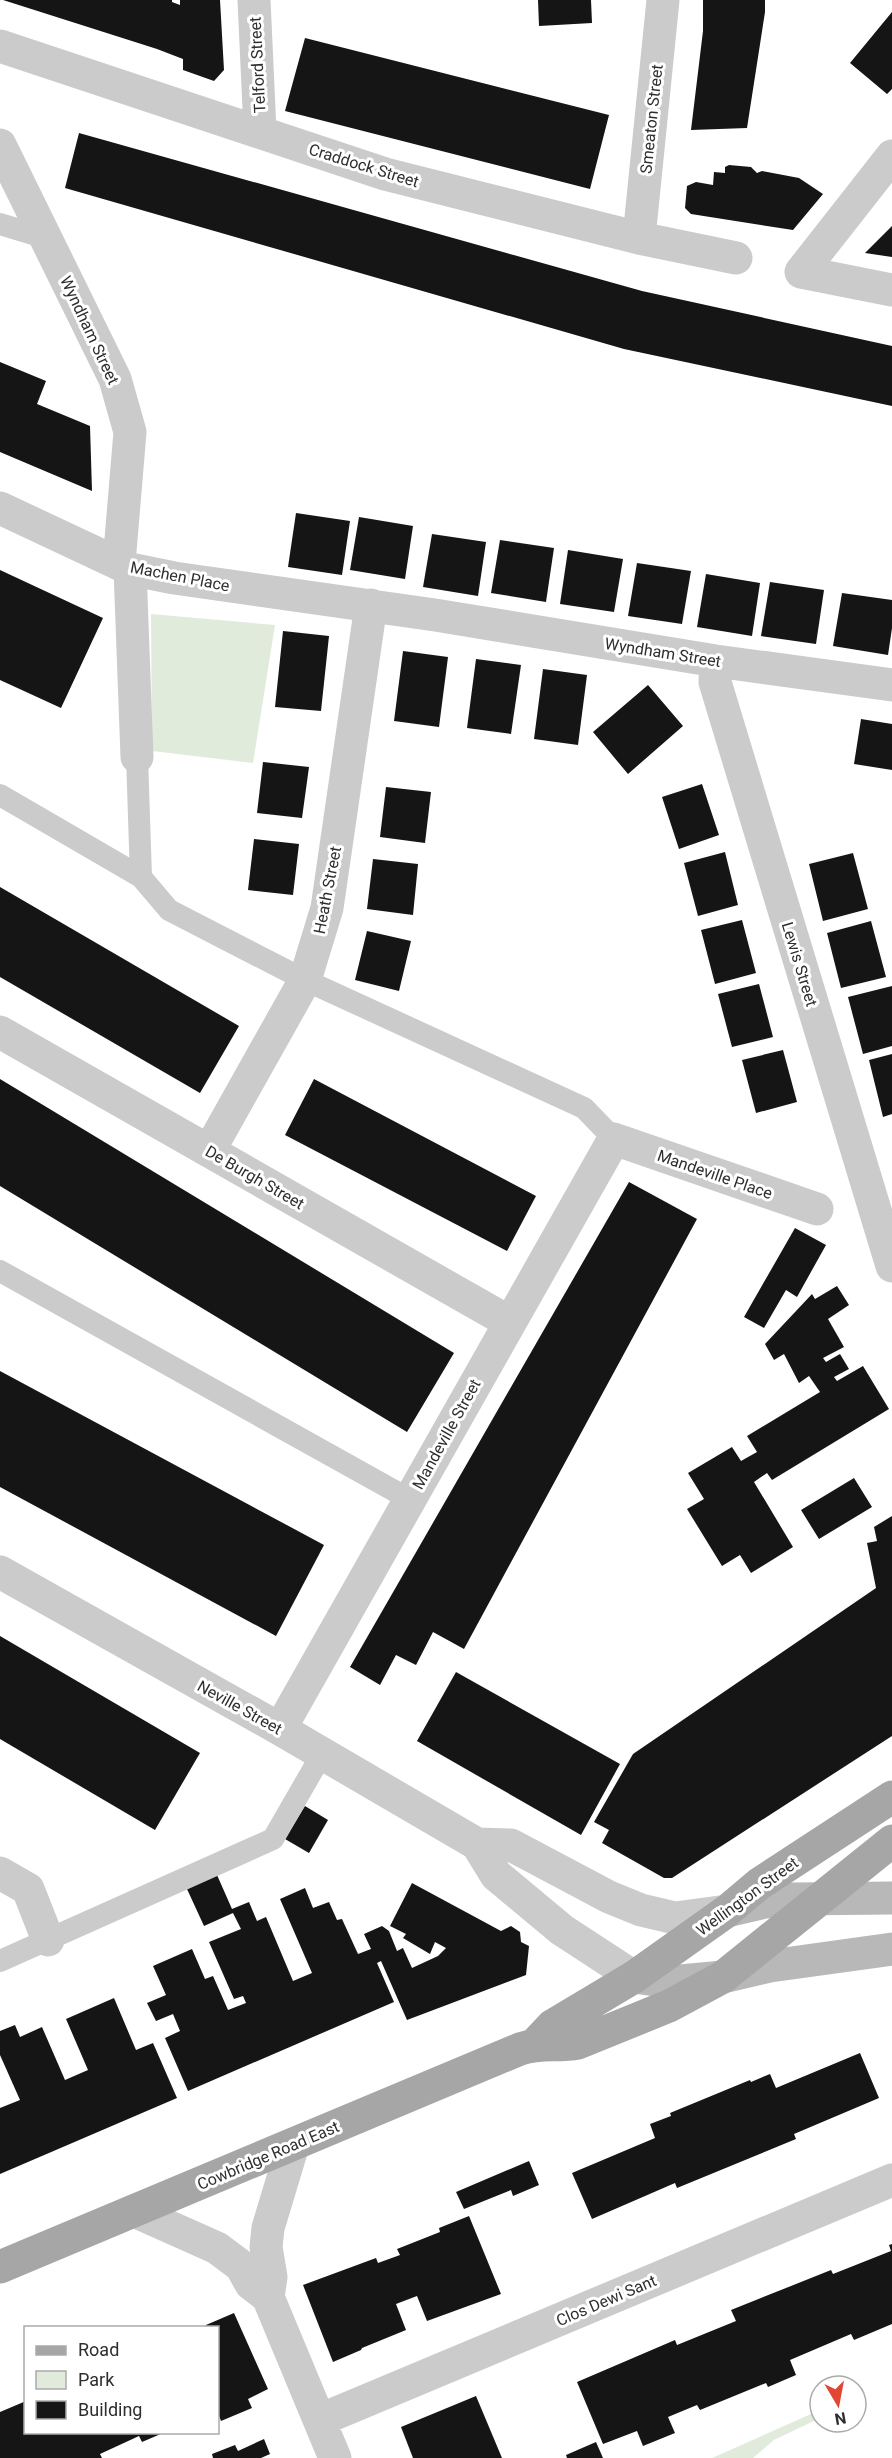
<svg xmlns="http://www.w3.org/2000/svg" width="892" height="2458" font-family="Roboto,sans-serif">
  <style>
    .green { fill: #e1ebdc }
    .building { fill: #151515 }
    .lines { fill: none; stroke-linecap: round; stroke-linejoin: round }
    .lane { stroke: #cbcbcb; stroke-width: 22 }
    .street { stroke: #cbcbcb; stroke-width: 33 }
    .secondary { stroke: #b8b8b8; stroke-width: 33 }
    .primary { stroke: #a6a6a6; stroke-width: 33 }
    .labels { text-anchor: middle; stroke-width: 6; stroke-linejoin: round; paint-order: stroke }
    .street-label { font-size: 16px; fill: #2e2e2e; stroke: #fff }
  </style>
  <rect width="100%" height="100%" fill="#fff"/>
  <path class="green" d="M151 614 275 625 253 763 152 751Z
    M820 2410V2418L774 2440 753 2458H712Z"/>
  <path class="building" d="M3 0H172V2L180 5V0H220L224 70 214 81 183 70V59L157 49Z
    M538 0H591L592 23 539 26Z
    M703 0H765V12L747 128 691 130 703 31Z
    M892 12V89L887 94 850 63Z
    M305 38 609 115 590 189 285 111Z
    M79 133 642 291 892 346V406L624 349 65 188Z
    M729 165 751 167 757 173 762 171 799 178 823 194 793 230 691 214 685 208 687 186 696 182 713 185 714 172 725 173V167Z
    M892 226V257L865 253Z
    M0 362 46 381 37 404 90 426 92 491 0 452Z
    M296 513 350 521 342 575 288 567Z
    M359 517 413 526 405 579 350 570Z
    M432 534 486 542 478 596 423 587Z
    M500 540 554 548 546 602 491 593Z
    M568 550 623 559 614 612 560 604Z
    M637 563 691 571 682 624 628 616Z
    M0 570 103 618 61 708 0 680Z
    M706 574 760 583 752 636 697 627Z
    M770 582 824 590 816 644 761 636Z
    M842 593 892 600V628L888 655 833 646Z
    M283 631 329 636 321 711 275 707Z
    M403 651 448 657 439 727 394 721Z
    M476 659 521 665 511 734 467 728Z
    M543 669 587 675 578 745 534 739Z
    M648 685 683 726 628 774 593 732Z
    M861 719 892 724V770L854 764Z
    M263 762 309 767 302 818 257 813Z
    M702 784 719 835 679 849 662 797Z
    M386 787 431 792 425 843 380 837Z
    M254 839 299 844 293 895 248 890Z
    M725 852 738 905 698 916 684 863Z
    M853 853 868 909 823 921 809 864Z
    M373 859 418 864 413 915 367 909Z
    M0 887 239 1026 200 1093 0 977Z
    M742 920 756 973 715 984 701 930Z
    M871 921 886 977 841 988 827 933Z
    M367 931 411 941 399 991 355 980Z
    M759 984 773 1037 732 1047 718 994Z
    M892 986V1046L863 1054 848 997Z
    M783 1050 797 1102 756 1113 742 1060Z
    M892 1054V1114L883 1117 869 1060Z
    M0 1079 454 1353 407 1432 0 1186Z
    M314 1079 536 1196 507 1251 285 1135Z
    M629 1182 697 1219 464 1649 433 1632 416 1665 396 1655 380 1685 350 1667Z
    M795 1228 826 1245 797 1297 786 1290 764 1328 744 1317Z
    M837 1286 849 1305 828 1319 844 1347 823 1358 826 1362 840 1354 849 1369 834 1377 837 1381 863 1366 889 1409 772 1480 767 1473 754 1482 793 1547 751 1573 740 1555 722 1566 687 1509 704 1499 688 1473 732 1447 741 1461 757 1452 747 1436 820 1392 809 1376 799 1383 784 1354 774 1360 765 1344 812 1294 815 1299Z
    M0 1371 324 1545 276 1636 0 1487Z
    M854 1478 872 1507 819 1539 801 1510Z
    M892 1516V1736L672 1878H664L602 1843 609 1830 594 1822 633 1754 876 1588 867 1543 877 1541 874 1527Z
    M0 1636 200 1753 155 1830 0 1739Z
    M456 1672 620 1764 581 1835 417 1741Z
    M305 1806 328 1820 309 1853 285 1839Z
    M217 1875 232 1909 249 1902 257 1921 266 1917 293 1981 312 1973 280 1899 305 1888 313 1908 329 1902 337 1920 342 1919 358 1954 371 1949 364 1934 382 1926 389 1931 397 1951 403 1948 412 1968 438 1956 446 1948 435 1942 430 1954 403 1938 406 1934 390 1926 412 1883 501 1931 511 1926 520 1932 521 1942 529 1946 526 1975 407 2020 381 1961 377 1963 394 2002 188 2091 165 2038 180 2031 173 2014 156 2021 147 2003 166 1995 153 1966 192 1949 205 1979 213 1976 228 2010 246 2003 243 1996 234 1999 209 1942 241 1929 233 1913 204 1926 187 1889Z
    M114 1998 136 2050 153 2043 177 2098 0 2174V2108L20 2100 0 2055V2031L15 2025 20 2037 42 2027 65 2080 88 2070 66 2019Z
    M860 2053 879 2098 794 2134 796 2139 677 2188 675 2183 592 2219 572 2173 655 2138 650 2124 671 2116 670 2113 750 2080 751 2082 770 2074 776 2088Z
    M529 2161 539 2185 513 2196 511 2190 464 2209 456 2192Z
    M469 2216 501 2294 427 2321 417 2296 396 2304 406 2330 362 2348 361 2350 333 2362 303 2285 376 2258 378 2263 400 2255 397 2249 440 2232 439 2228Z
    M892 2244V2324L854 2340 851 2334 790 2360 796 2375 768 2387 766 2383 700 2410 697 2405 668 2417 675 2433 643 2446 637 2431 603 2444 577 2382 675 2340 677 2345 736 2321 731 2310 831 2270 833 2274 891 2251 889 2245Z
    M234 2313 268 2389 248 2399 252 2408 221 2421 218 2413V2328H206V2325Z
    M476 2396 502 2458H413L401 2427Z
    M26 2401V2433H163L142 2442 139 2436 100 2454 102 2458H0V2412Z
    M264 2439 270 2454 261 2458H213L212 2454 235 2445 238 2451Z
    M596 2442 603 2458H567L566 2455Z"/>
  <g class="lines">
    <path class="lane" d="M0 224 46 238
      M137 757 141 877
      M0 795 141 877 169 910 305 980 584 1108 614 1139
      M0 1271 409 1499
      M0 1961 273 1839 322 1754"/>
    <path class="street" d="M254 0 260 131
      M0 46 385 174 639 238 736 258
      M0 145 115 379 130 432 119 563
      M892 156 801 272 892 290
      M639 238 663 0
      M0 508 130 569 174 578 435 615 716 661 892 685
      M130 569 137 757
      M716 661 715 682 892 1266
      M0 1032 509 1322
      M209 1151 305 980 327 908 371 605
      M0 1572 280 1729 477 1844 496 1875 562 1930 634 1977
      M280 1729 614 1139 817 1209
      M477 1844 511 1845 609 1897 641 1910 675 1918 727 1911
      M0 1873 28 1889 48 1940
      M134 2211 217 2248 241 2266 251 2284 268 2297 335 2458
      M268 2297 271 2277 266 2247 268 2228 293 2145
      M320 2420 892 2180"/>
    <path class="secondary" d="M727 1911 765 1902 793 1899 892 1898
      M634 1977 670 1982 723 1977 770 1966 892 1949"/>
    <path class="primary" d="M536 2043 552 2026 634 1977 727 1911 759 1884 892 1797
      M0 2267 520 2049C541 2042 557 2047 578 2043L669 2006 723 1977 892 1841"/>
  </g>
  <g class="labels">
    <g class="street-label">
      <text transform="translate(257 65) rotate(-93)" y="6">Telford Street</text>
      <text transform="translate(651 119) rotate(-84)" y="6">Smeaton Street</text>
      <text transform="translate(364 165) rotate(17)" y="6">Craddock Street</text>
      <text transform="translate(90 330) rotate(65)" y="6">Wyndham Street</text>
      <text transform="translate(180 576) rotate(11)" y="6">Machen Place</text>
      <text transform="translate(663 652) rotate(9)" y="6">Wyndham Street</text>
      <text transform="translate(327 890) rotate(-79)" y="6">Heath Street</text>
      <text transform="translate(800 964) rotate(73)" y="6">Lewis Street</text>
      <text transform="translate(715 1174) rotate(19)" y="6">Mandeville Place</text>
      <text transform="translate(255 1177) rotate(30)" y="6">De Burgh Street</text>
      <text transform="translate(446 1434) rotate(-61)" y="6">Mandeville Street</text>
      <text transform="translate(240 1707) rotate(29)" y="6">Neville Street</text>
      <text transform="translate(747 1896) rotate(-36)" y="6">Wellington Street</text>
      <text transform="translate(268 2155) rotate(-23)" y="6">Cowbridge Road East</text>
      <text transform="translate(606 2300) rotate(-23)" y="6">Clos Dewi Sant</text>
    </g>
  </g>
  <rect x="24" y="2326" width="195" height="108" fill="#ffffff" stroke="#ababab" stroke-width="1.5"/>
  <rect x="36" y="2346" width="30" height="9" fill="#a6a6a6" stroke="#ababab" stroke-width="1.5"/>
  <text x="78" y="2356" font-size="18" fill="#2e2e2e">Road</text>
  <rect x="36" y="2371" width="30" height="18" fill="#e1ebdc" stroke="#ababab" stroke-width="1.5"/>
  <text x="78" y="2386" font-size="18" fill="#2e2e2e">Park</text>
  <rect x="36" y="2401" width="30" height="18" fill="#151515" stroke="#ababab" stroke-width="1.5"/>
  <text x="78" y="2416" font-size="18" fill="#2e2e2e">Building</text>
  <g transform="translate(838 2404) rotate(170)"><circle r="28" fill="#ffffff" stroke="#ababab" stroke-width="1.5"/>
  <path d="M0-4.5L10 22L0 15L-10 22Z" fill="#e24633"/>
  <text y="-9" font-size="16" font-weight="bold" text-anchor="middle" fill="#2e2e2e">N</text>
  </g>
</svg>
